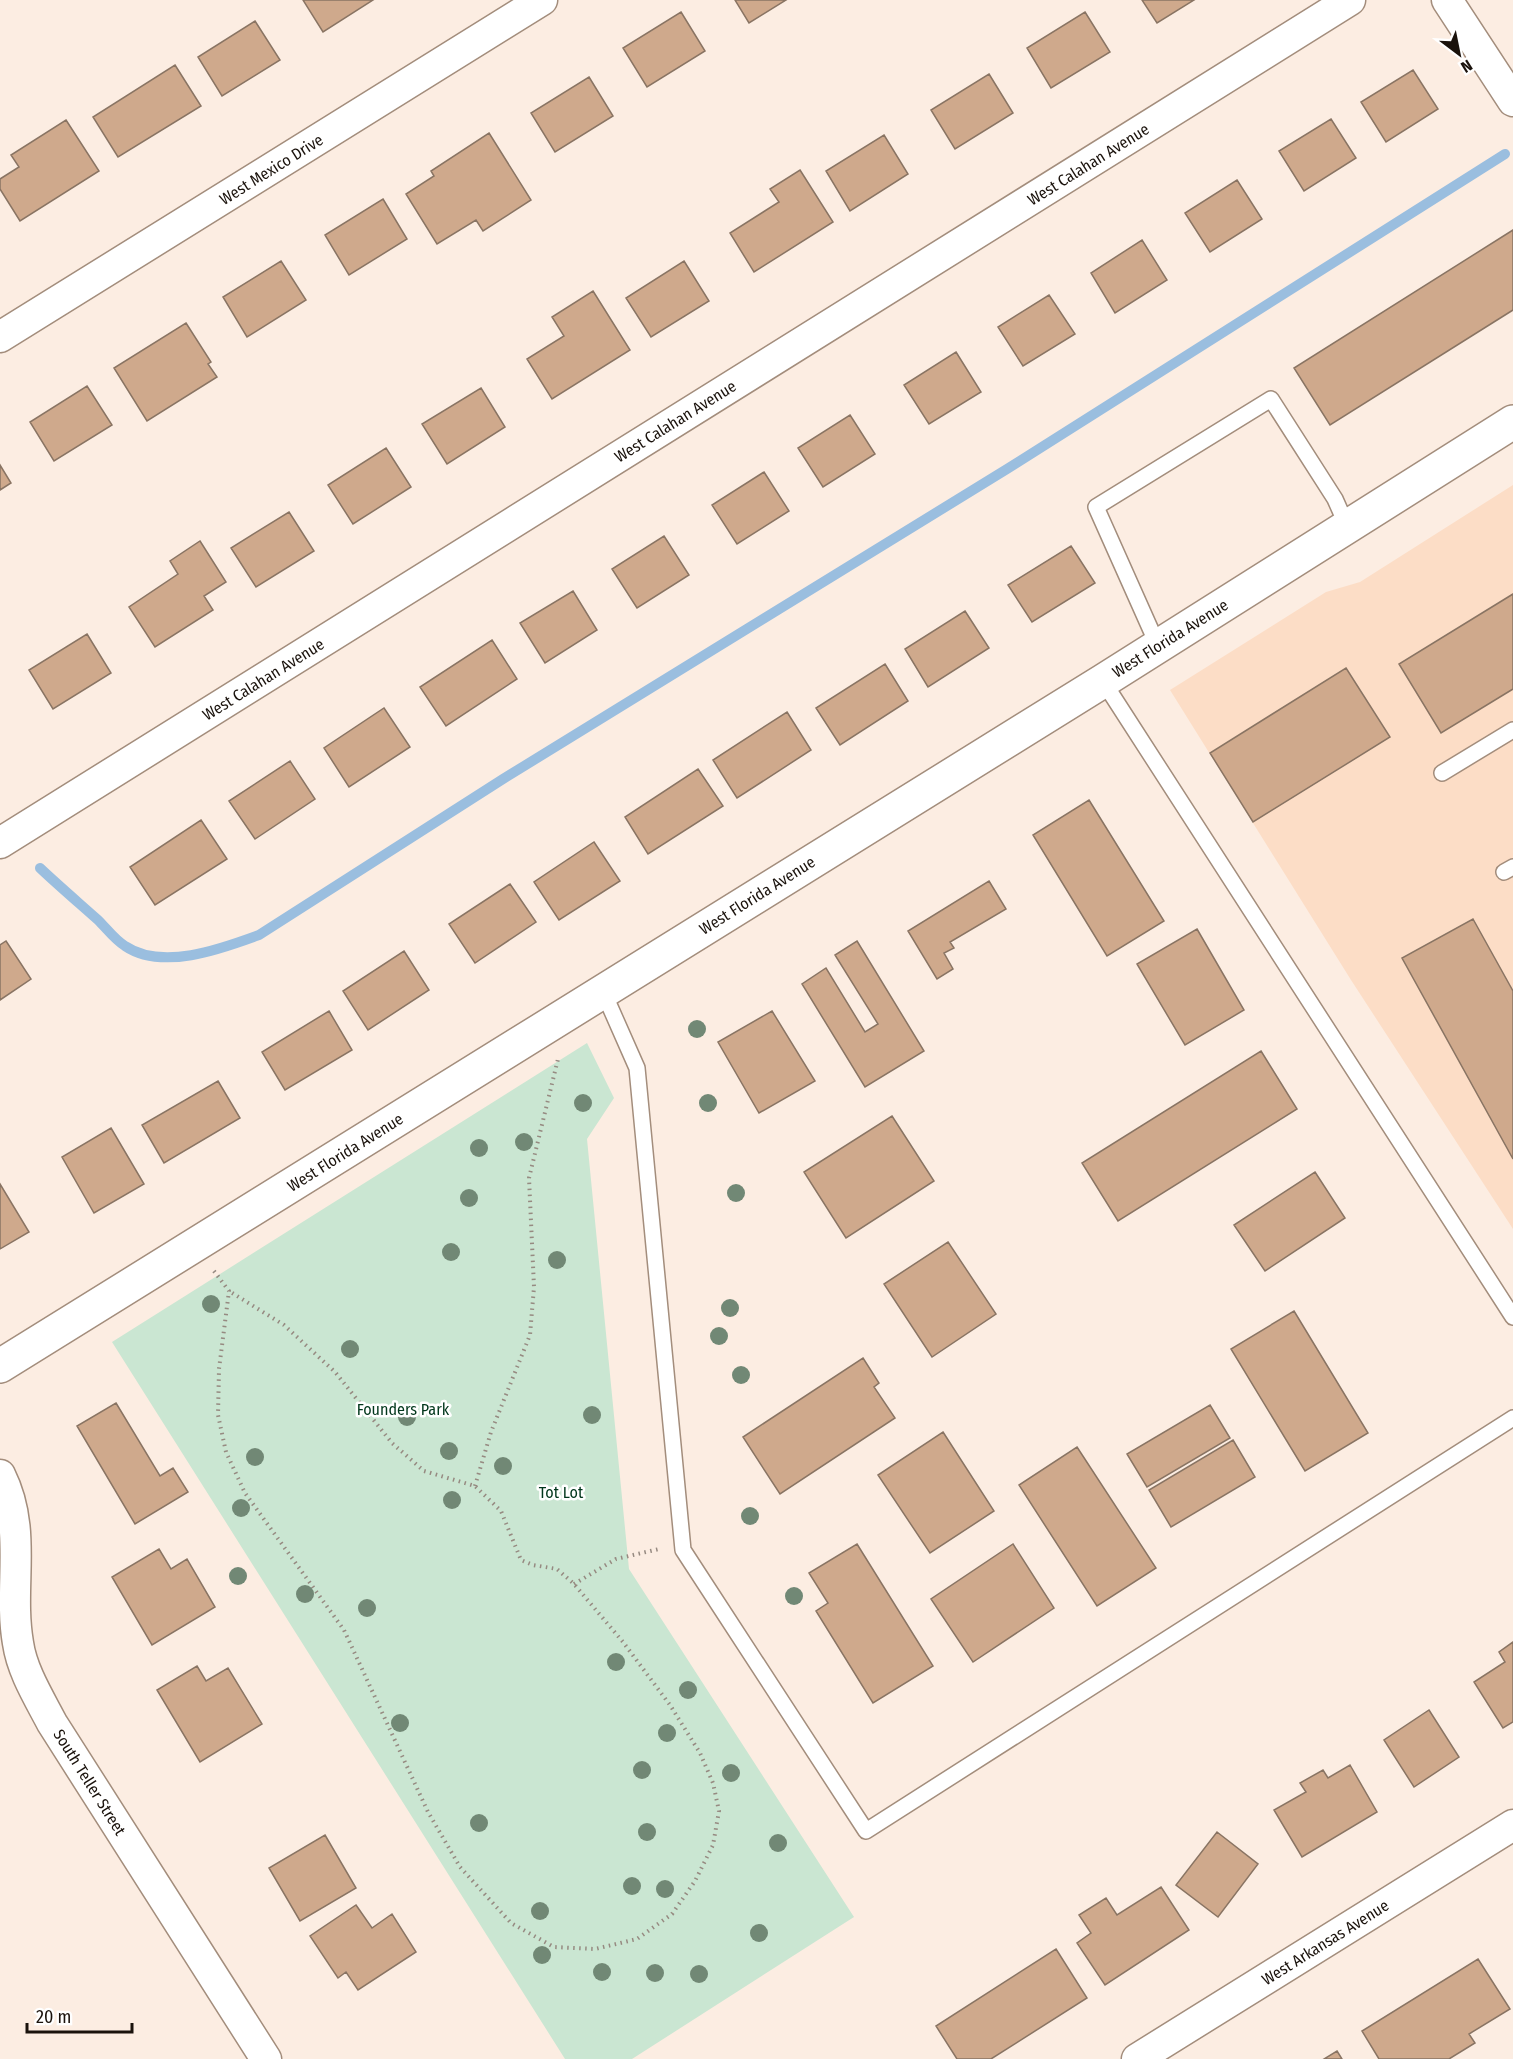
<svg xmlns="http://www.w3.org/2000/svg" width="1513" height="2059" font-family="'Fira Sans Condensed',sans-serif">
  <style>
    .built { fill: #fcddc6 }
    .green { fill: #cae6d2 }
    .lines { fill: none; stroke-linecap: round; stroke-linejoin: round }
    .stream { stroke: #9abedf; stroke-width: 10 }
    .building { fill: #cfa98c; stroke: #897463; stroke-width: 1.5 }
    .service-casing { stroke: #a38d7c; stroke-width: 18 }
    .minor-casing { stroke: #a38d7c; stroke-width: 33 }
    .tertiary-casing { stroke: #a38d7c; stroke-width: 36 }
    .path { stroke: #968a81; stroke-width: 4; stroke-dasharray: 1.5 4.5; stroke-linecap: butt }
    .service { stroke: #fff; stroke-width: 15 }
    .minor { stroke: #fff; stroke-width: 30 }
    .tertiary { stroke: #fff; stroke-width: 33 }
    .tree { fill: #718875 }
    .labels { text-anchor: middle; stroke-width: 5; stroke-linejoin: round; paint-order: stroke }
    .street-label { font-size: 16px; fill: #1a120c; stroke: #fff }
    .park-label { font-size: 16px; fill: #00361b; stroke: #fff }
  </style>
  <rect width="100%" height="100%" fill="#fcede2"/>
  <path class="built" d="M1513 485V1229L1351 980 1170 690 1326 592 1360 582Z"/>
  <path class="green" d="M587 1043 614 1098 587 1139 629 1569 854 1917 632 2059H565L112 1342Z"/>
  <g class="lines">
    <path class="stream" d="M40 868C59 886 79 903 98 920 107 929 115 940 125 946 162 971 221 949 259 935L503 779 1007 469 1505 154"/>
  </g>
  <path class="building" d="M303 0H373L323 32Z
    M735 0H786L749 23Z
    M1142 0H1194L1157 23Z
    M681 12 705 51 647 87 623 48Z
    M1085 12 1110 52 1051 88 1027 48Z
    M255 21 280 60 222 96 198 57Z
    M175 65 201 106 118 157 93 117Z
    M1413 70 1438 109 1386 142 1361 102Z
    M989 74 1013 113 955 149 931 110Z
    M589 77 613 116 555 152 531 113Z
    M1331 119 1356 158 1304 191 1279 151Z
    M66 120 99 171 20 221 0 189V179L19 167 11 155Z
    M489 133 531 200 483 231 476 220 437 244 406 194 434 176 431 171Z
    M884 135 908 174 850 211 826 171Z
    M800 170 833 222 754 272 730 233 779 202 770 189Z
    M1237 180 1262 219 1210 252 1185 213Z
    M383 199 407 239 349 275 325 235Z
    M1513 230V310L1330 425 1294 368Z
    M1142 240 1167 280 1115 313 1091 273Z
    M281 261 306 300 247 337 223 297Z
    M684 261 709 301 651 337 626 298Z
    M593 291 630 350 552 399 527 359 564 336 552 317Z
    M1049 295 1075 334 1023 366 998 327Z
    M186 323 211 362 208 364 217 377 147 421 114 368Z
    M956 352 981 392 929 424 904 385Z
    M87 386 112 425 54 461 30 422Z
    M481 388 505 427 447 464 422 424Z
    M850 415 875 454 823 487 798 448Z
    M386 448 411 487 353 524 328 485Z
    M0 465 11 483 0 490Z
    M764 472 789 511 737 544 712 505Z
    M289 512 314 551 256 587 231 548Z
    M664 536 689 575 637 608 612 569Z
    M200 541 226 582 204 596 213 610 155 647 129 607 178 574 170 561Z
    M1071 546 1095 583 1032 622 1008 585Z
    M573 591 597 630 545 663 520 623Z
    M1513 594V689L1441 733 1399 664Z
    M965 611 989 648 928 687 905 649Z
    M87 634 111 673 53 709 29 670Z
    M492 640 517 679 446 726 420 687Z
    M885 664 908 701 840 745 816 708Z
    M1346 668 1390 737 1253 822 1210 753Z
    M384 708 410 747 349 787 324 748Z
    M787 712 811 750 737 798 713 760Z
    M290 761 315 799 255 839 229 801Z
    M698 769 723 806 648 854 625 817Z
    M1089 800 1164 921 1107 956 1033 835Z
    M201 820 227 859 155 905 130 867Z
    M594 842 620 881 559 920 534 882Z
    M989 881 1006 909 950 942 954 948 944 953 953 969 937 979 908 931Z
    M510 884 536 922 475 963 449 924Z
    M1473 919 1513 991V1159L1402 958Z
    M1197 929 1244 1010 1185 1045 1137 964Z
    M6 941 31 979 0 1000V945Z
    M857 941 924 1051 865 1087 802 984 826 968 865 1032 878 1024 835 955Z
    M404 951 429 990 368 1030 343 991Z
    M329 1011 352 1050 285 1090 262 1052Z
    M772 1011 815 1081 759 1113 718 1042Z
    M1261 1051 1297 1109 1118 1221 1082 1163Z
    M218 1081 240 1118 164 1163 142 1125Z
    M892 1116 934 1181 846 1238 804 1172Z
    M111 1128 144 1184 94 1213 62 1157Z
    M1315 1172 1345 1218 1265 1271 1234 1225Z
    M0 1184 29 1232 0 1249Z
    M948 1242 996 1314 932 1357 884 1284Z
    M1294 1311 1368 1433 1305 1471 1231 1349Z
    M863 1358 879 1383 874 1387 895 1418 780 1494 743 1437Z
    M116 1403 160 1476 173 1468 188 1492 135 1524 77 1426Z
    M1210 1405 1230 1438 1147 1487 1127 1454Z
    M943 1432 994 1511 930 1553 878 1475Z
    M1233 1440 1255 1477 1171 1527 1149 1490Z
    M1077 1447 1156 1568 1097 1606 1019 1485Z
    M857 1544 933 1666 873 1703 816 1611 828 1603 809 1573Z
    M1013 1544 1054 1608 973 1662 931 1599Z
    M159 1549 171 1569 187 1559 215 1607 152 1645 112 1577Z
    M1513 1642V1722L1503 1728 1474 1682 1505 1662 1499 1652Z
    M197 1666 206 1681 228 1668 262 1724 200 1762 157 1690Z
    M1429 1710 1459 1757 1414 1787 1384 1740Z
    M1350 1765 1377 1812 1302 1857 1274 1810 1306 1792 1300 1783 1323 1770 1328 1778Z
    M1217 1832 1258 1864 1218 1917 1176 1885Z
    M325 1835 356 1888 300 1921 269 1868Z
    M1161 1887 1189 1930 1105 1985 1077 1943 1091 1933 1079 1915 1106 1898 1117 1915Z
    M356 1905 372 1928 392 1914 416 1952 358 1990 346 1972 338 1978 310 1936Z
    M1056 1949 1087 1998 991 2059H957L936 2026Z
    M1478 1959 1510 2009 1469 2034 1475 2043 1449 2059H1379L1362 2031Z
    M1337 2051 1342 2059H1324Z"/>
  <g class="lines">
    <defs>
      <path id="service" d="M1158 646 1096 507 1271 399 1335 499 1347 526
        M1103 681 1513 1317
        M1442 773 1513 730
        M1504 872 1513 867
        M603 991 637 1068 683 1550 866 1831 1513 1418"/>
      <path id="minor" d="M1447 0 1513 101
        M0 337 542 0
        M0 843 1350 0
        M0 1475C28 1531 8 1585 18 1643 22 1671 39 1698 52 1723L266 2059
        M1137 2059 1513 1825"/>
      <path id="tertiary" d="M0 1366 1103 681 1513 422"/>
    </defs>
    <use href="#service" class="service-casing"/>
    <use href="#minor" class="minor-casing"/>
    <use href="#tertiary" class="tertiary-casing"/>
    <path class="path" d="M214 1271 229 1291 219 1369 218 1415 226 1452 245 1493 344 1630 428 1812 460 1867 511 1923 554 1947 595 1949 637 1939 672 1914 695 1881 713 1845 719 1811 713 1783 700 1753 670 1705 623 1642 574 1584 557 1569 533 1565 521 1560 501 1511 475 1486 424 1471 392 1443 335 1372 284 1325 229 1291
      M475 1486 491 1432 530 1335 534 1287 529 1178 558 1059
      M574 1584 616 1559 659 1549"/>
    <use href="#service" class="service"/>
    <use href="#minor" class="minor"/>
    <use href="#tertiary" class="tertiary"/>
  </g>
  <g class="tree">
    <circle cx="697" cy="1029" r="9"/>
    <circle cx="583" cy="1103" r="9"/>
    <circle cx="708" cy="1103" r="9"/>
    <circle cx="524" cy="1142" r="9"/>
    <circle cx="479" cy="1148" r="9"/>
    <circle cx="736" cy="1193" r="9"/>
    <circle cx="469" cy="1198" r="9"/>
    <circle cx="451" cy="1252" r="9"/>
    <circle cx="557" cy="1260" r="9"/>
    <circle cx="211" cy="1304" r="9"/>
    <circle cx="730" cy="1308" r="9"/>
    <circle cx="719" cy="1336" r="9"/>
    <circle cx="350" cy="1349" r="9"/>
    <circle cx="741" cy="1375" r="9"/>
    <circle cx="592" cy="1415" r="9"/>
    <circle cx="407" cy="1417" r="9"/>
    <circle cx="449" cy="1451" r="9"/>
    <circle cx="255" cy="1457" r="9"/>
    <circle cx="503" cy="1466" r="9"/>
    <circle cx="452" cy="1500" r="9"/>
    <circle cx="241" cy="1508" r="9"/>
    <circle cx="750" cy="1516" r="9"/>
    <circle cx="238" cy="1576" r="9"/>
    <circle cx="305" cy="1594" r="9"/>
    <circle cx="794" cy="1596" r="9"/>
    <circle cx="367" cy="1608" r="9"/>
    <circle cx="616" cy="1662" r="9"/>
    <circle cx="688" cy="1690" r="9"/>
    <circle cx="400" cy="1723" r="9"/>
    <circle cx="667" cy="1733" r="9"/>
    <circle cx="642" cy="1770" r="9"/>
    <circle cx="731" cy="1773" r="9"/>
    <circle cx="479" cy="1823" r="9"/>
    <circle cx="647" cy="1832" r="9"/>
    <circle cx="778" cy="1843" r="9"/>
    <circle cx="632" cy="1886" r="9"/>
    <circle cx="665" cy="1889" r="9"/>
    <circle cx="540" cy="1911" r="9"/>
    <circle cx="759" cy="1933" r="9"/>
    <circle cx="542" cy="1955" r="9"/>
    <circle cx="602" cy="1972" r="9"/>
    <circle cx="655" cy="1973" r="9"/>
    <circle cx="699" cy="1974" r="9"/>
  </g>
  <g class="labels">
    <g class="street-label">
      <text transform="translate(1088 164) rotate(-32)" y="6">West Calahan Avenue</text>
      <text transform="translate(271 169) rotate(-32)" y="6">West Mexico Drive</text>
      <text transform="translate(675 421) rotate(-32)" y="6">West Calahan Avenue</text>
      <text transform="translate(1170 638) rotate(-32)" y="6">West Florida Avenue</text>
      <text transform="translate(263 679) rotate(-32)" y="6">West Calahan Avenue</text>
      <text transform="translate(757 895) rotate(-32)" y="6">West Florida Avenue</text>
      <text transform="translate(345 1152) rotate(-32)" y="6">West Florida Avenue</text>
      <text transform="translate(90 1782) rotate(58)" y="6">South Teller Street</text>
      <text transform="translate(1325 1942) rotate(-32)" y="6">West Arkansas Avenue</text>
    </g>
    <g class="park-label">
      <text x="403" y="1415">Founders Park</text>
      <text x="561" y="1498">Tot Lot</text>
    </g>
  </g>
  <g transform="translate(1459 54) rotate(148)" stroke="#ffffff" stroke-width="4.5" paint-order="stroke">
  <path d="M0-4.5L10 22L0 15L-10 22Z" fill="#1a120c"/>
  <text y="-9" font-size="16" font-weight="bold" text-anchor="middle" fill="#1a120c">N</text>
  </g>
  <path d="M27 2023v9h105v-9" fill="none" stroke="#1a120c" stroke-width="3"/>
  <text x="36" y="2023" font-size="18" fill="#1a120c" stroke="#ffffff" stroke-width="4.5" paint-order="stroke">20 m</text>
</svg>
